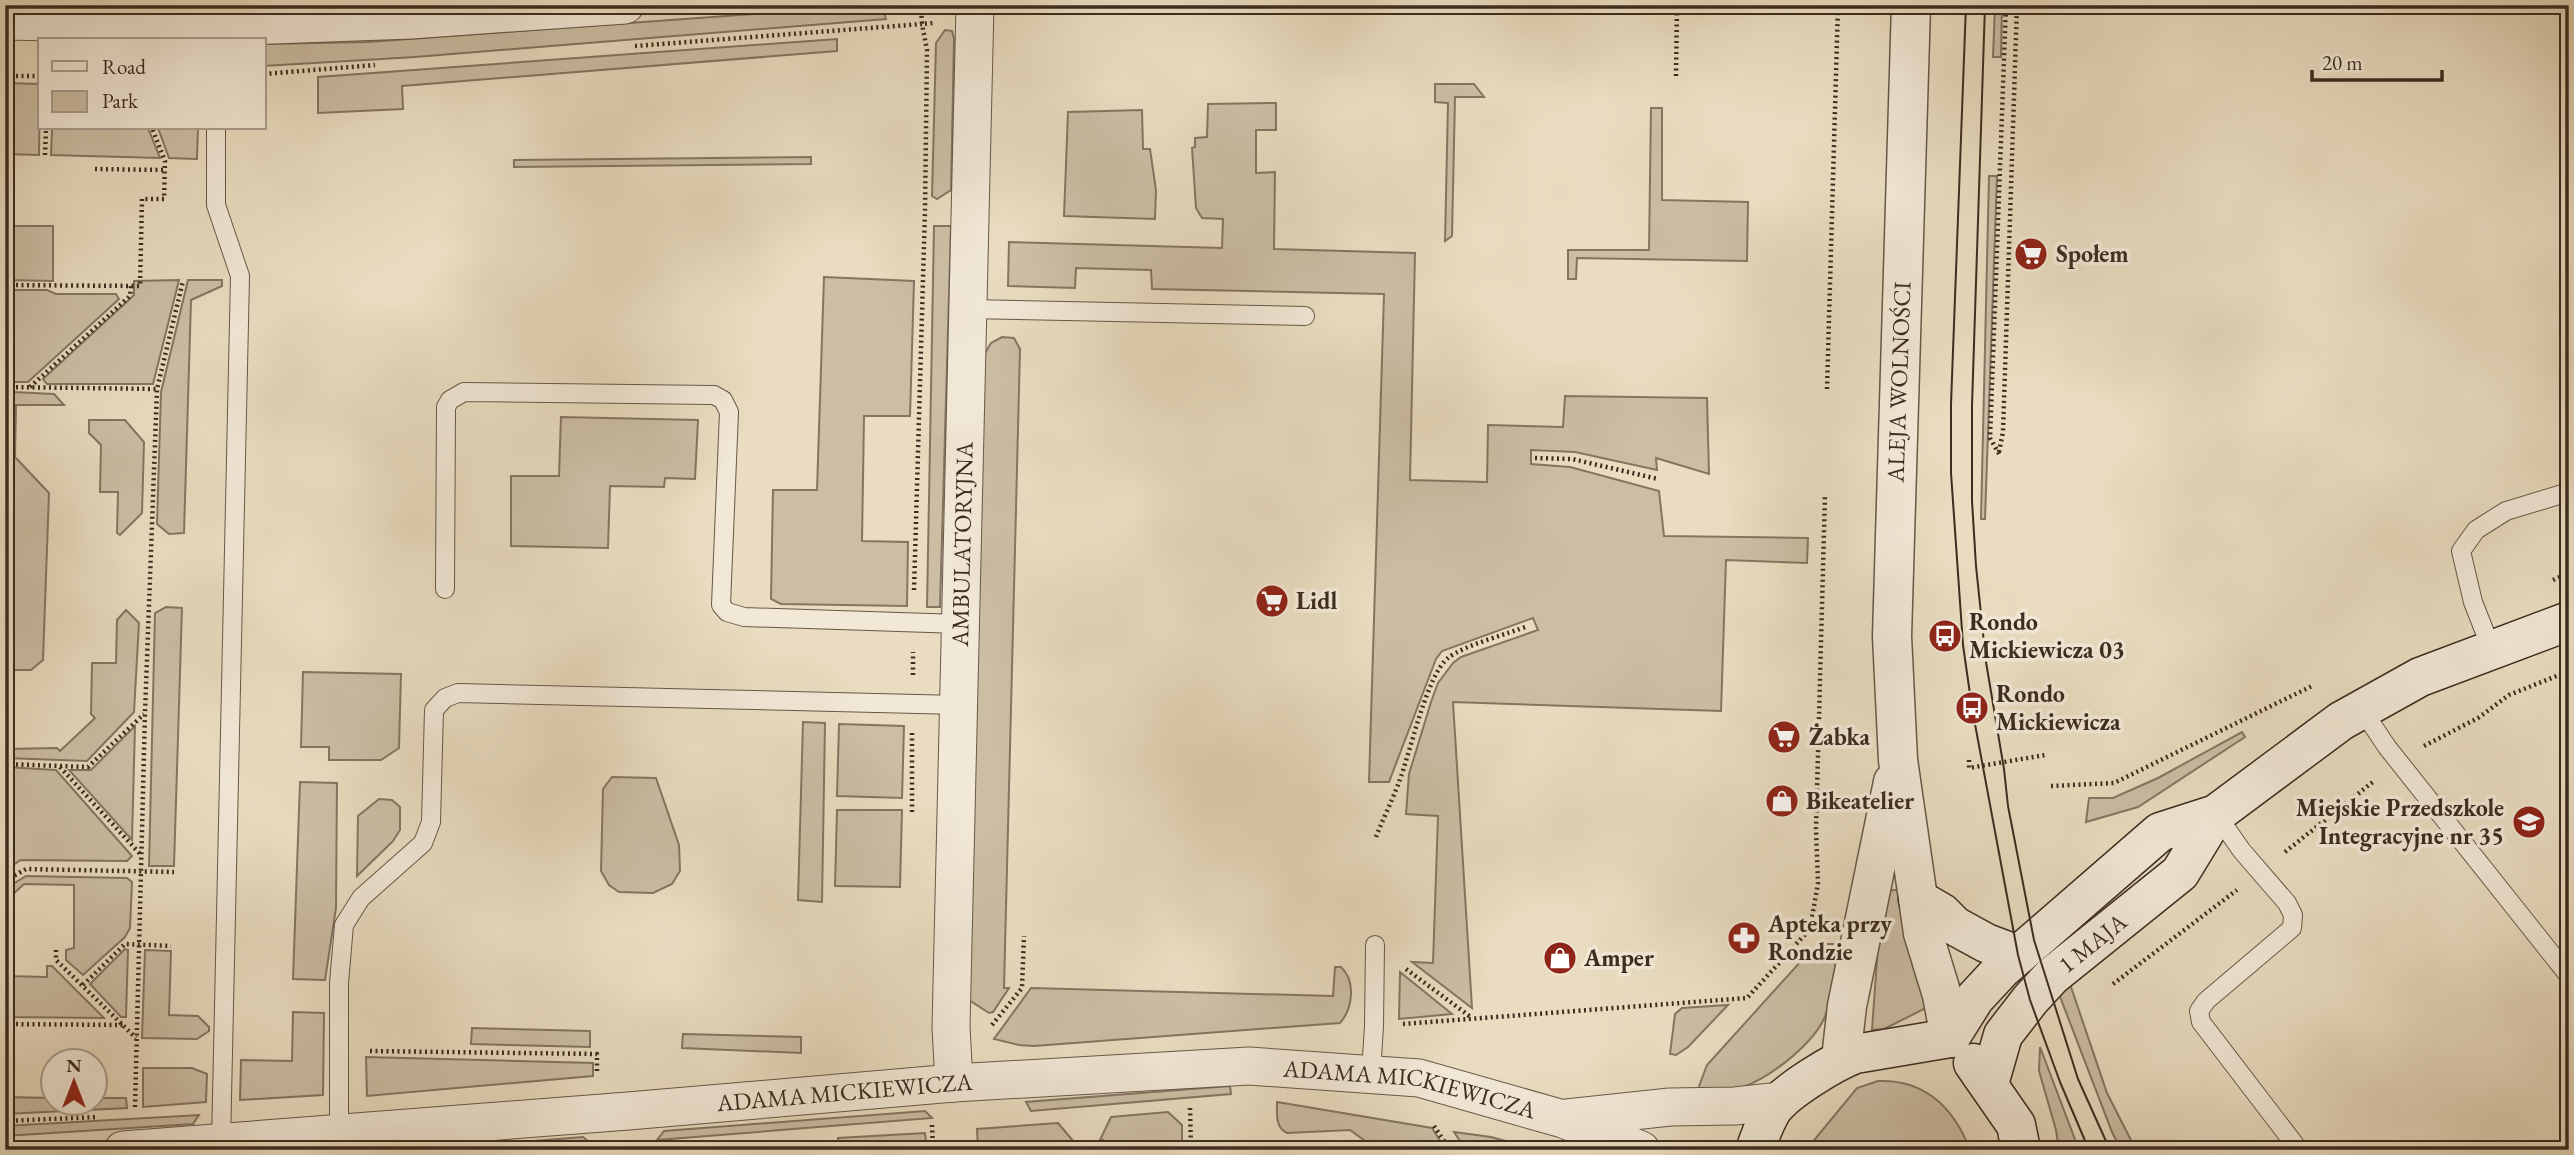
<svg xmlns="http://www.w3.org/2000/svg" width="2574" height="1155" font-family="'EB Garamond',serif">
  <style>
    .green { fill: #ccbea5; stroke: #847562; stroke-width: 2 }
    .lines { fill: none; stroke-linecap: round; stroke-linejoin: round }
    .service-casing { stroke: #675847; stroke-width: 20 }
    .minor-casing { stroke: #675847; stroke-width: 39 }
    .tertiary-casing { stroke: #675847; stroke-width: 41 }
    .secondary-casing { stroke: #3c2c1f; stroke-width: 41 }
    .path { stroke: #3c2c1f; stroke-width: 4.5; stroke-dasharray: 2 3.5; stroke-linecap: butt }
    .service { stroke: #f1e8d6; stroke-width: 18 }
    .minor { stroke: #f1e8d6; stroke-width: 37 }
    .tertiary { stroke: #f1e8d6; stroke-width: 38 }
    .secondary { stroke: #f1e8d6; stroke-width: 38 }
    .tram { stroke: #3c2c1f; stroke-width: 2 }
    .labels { text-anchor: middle; stroke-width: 7; stroke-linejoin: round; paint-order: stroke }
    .poi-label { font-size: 24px; font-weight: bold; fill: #3c2c1f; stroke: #f1e8d6; text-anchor: start }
    .street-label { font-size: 24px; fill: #3c2c1f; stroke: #f1e8d6 }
  </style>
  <rect width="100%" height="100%" fill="#e9dcc0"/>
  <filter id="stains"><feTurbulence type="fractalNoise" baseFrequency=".00286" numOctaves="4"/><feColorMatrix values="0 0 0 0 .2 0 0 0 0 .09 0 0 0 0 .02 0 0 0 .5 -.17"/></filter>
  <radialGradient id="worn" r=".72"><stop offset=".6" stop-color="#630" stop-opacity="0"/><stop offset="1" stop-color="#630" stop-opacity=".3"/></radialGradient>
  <path class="green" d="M878 5H882L886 19 415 57 264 66V44L367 42Z
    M1995 5H2002L2001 57H1993Z
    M945 30 952 31 954 39 951 190 937 199 932 196 936 43Z
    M837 39V51L402 86 403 109 318 113V77Z
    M5 83 40 84 39 155 5 154Z
    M1435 84H1474L1484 97H1455L1452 236 1445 241 1448 103 1435 102Z
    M1276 103V130H1256V173L1275 172 1274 249 1415 253 1410 480 1487 482 1488 425 1563 427 1565 396 1707 398 1709 474 1656 458 1657 470 1575 452 1531 450V464L1570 467 1659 491 1664 536 1808 538 1807 563 1726 560 1721 711 1453 702 1472 1008 1412 962 1433 963 1438 816 1406 814 1409 774 1431 702 1438 683 1453 663 1461 657 1538 630 1533 618 1442 651 1436 659 1389 782H1369L1384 294 1152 289 1151 270 1076 268 1075 288 1008 286 1009 242 1222 248 1223 219 1202 218 1196 208 1192 148 1195 147V138L1207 137 1208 104Z
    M1651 108H1662V200L1748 202 1747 261 1577 258 1576 279H1568V250H1649Z
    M1142 110 1143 149H1150L1156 190 1155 219 1064 216 1068 112Z
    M52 128H148L160 158 51 155Z
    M158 128H198L197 159 169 158Z
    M811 157V164L514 167V160Z
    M1989 176H1997L1985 519H1981Z
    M5 226H53V281L5 280Z
    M934 226H951L940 607H927Z
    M824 277 914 281 910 416H864L862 541 908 542 907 606 781 604 771 599 773 490H817Z
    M179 280 153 384H47L43 379 134 295V281Z
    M188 280H222V286L191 300 184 533 169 534 157 524 161 392Z
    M5 290H47L56 294H116L119 299 28 382H5Z
    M1002 337 1014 338 1020 349 1004 988H1009L993 1012 989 1013 969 1000 984 355 991 343Z
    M12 392 54 394 64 405H16L15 457 49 493 43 660 31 670H5V400Z
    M561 417 698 420 695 479 665 478 664 487 610 486 608 548 511 546V476H559Z
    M89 420H125L144 442 142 513 120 535 117 533 118 492H100L101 445 89 433Z
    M166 607 182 608 174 866H149L155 613Z
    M126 610 139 623 134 712 87 761 5 758V749L57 748 60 751 95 718 91 714 92 663H116L117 620Z
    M303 672 401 674 399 748 381 760H329V747H301Z
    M803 722 825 723 822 902 798 900Z
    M839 724 904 726 902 798 837 796Z
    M135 726 132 840 69 770H91Z
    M2242 732 2245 737 2138 807 2086 822 2089 798H2113L2158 778Z
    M5 767 56 770 132 856 127 861 21 860 5 870Z
    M612 777 656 778 679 845 680 871 672 884 653 893 619 892 609 885 601 871 603 789Z
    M300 782 337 783 336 908 325 980 293 979Z
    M379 799 392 800 400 807V830L393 841 357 876 358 816Z
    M837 810H902L900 887 835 886Z
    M26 876 127 878 132 882 130 928 125 937 83 975 66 960V950L74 948V885L24 884 10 897H5V889Z
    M1882 890H1901L1930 1006 1884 1029 1872 1030Z
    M1823 944H1837C1835 967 1835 993 1826 1014 1816 1042 1773 1075 1746 1086 1731 1092 1713 1090 1698 1089L1707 1065 1812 949Z
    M125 949 128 950 126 1017H121L90 984Z
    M145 950 171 951 169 1015 198 1016 209 1027V1031L197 1039 142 1038Z
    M47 966H52L104 1018 5 1017V976L47 977Z
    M1335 967H1341C1356 981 1353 1008 1340 1023L1034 1046 1019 1045 994 1039 1031 988 1333 996Z
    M1400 972 1452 1014 1399 1019Z
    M2070 984 2107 1093 2136 1150H2121L2112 1132 2059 994Z
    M1728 1005 1688 1047 1676 1055 1670 1054 1675 1014 1682 1008Z
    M293 1012 324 1013 323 1095 240 1100 241 1060 292 1061Z
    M472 1028 590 1031V1047L471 1044Z
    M683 1034 801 1037V1053L682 1048Z
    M2040 1047 2079 1150H2059L2056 1130 2039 1071Z
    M366 1057 593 1063V1076L367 1096Z
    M143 1068H192L207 1074 206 1102 143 1107Z
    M1878 1081C1925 1079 1954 1108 1970 1150H1806L1857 1088Z
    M1230 1086 1231 1094 1031 1111 1026 1102Z
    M5 1097 52 1098V1102H94L95 1098H126L127 1108 5 1114Z
    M1277 1102 1432 1128 1446 1150H1370L1368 1143 1350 1130 1287 1133C1275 1128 1277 1113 1277 1102Z
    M925 1111 932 1118 657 1140 664 1131Z
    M1168 1112 1182 1125V1142L1104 1147 1103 1140H1100L1111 1117Z
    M199 1115 193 1124 5 1136V1126Z
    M1058 1123 1074 1142H1069L1070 1150H978L977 1129Z
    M1454 1132 1491 1137 1539 1150H1466Z
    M925 1133 927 1150H727L838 1144V1138Z
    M583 1137 593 1145 559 1148V1150H420Z"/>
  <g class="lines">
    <defs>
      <path id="service" d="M216 128V205L240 276 221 1143
        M967 309 1305 316
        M445 589 446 407 450 400 464 392 714 395 723 400 729 412 721 605 727 612 744 617 960 624
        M2491 648 2473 602 2461 551 2476 530 2506 511 2569 492
        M2361 708 2387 747 2569 976
        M2216 814 2242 851 2287 903 2293 915 2292 928 2206 1001 2199 1011 2201 1022 2299 1150
        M1371 1073 1374 1026 1375 945
        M339 1133V983L344 925 361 898 423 843 431 822 434 710 445 698 458 693 959 705"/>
      <g id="minor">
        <path d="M5 21 246 26 411 20 625 5"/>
        <path id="s1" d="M954 1083 951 1027 975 5"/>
        <path d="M1567 1118 1670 1107 1735 1106 1781 1101"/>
        <path id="s2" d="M123 1150 628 1111 954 1083 1249 1066 1419 1078 1563 1119 1641 1150"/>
      </g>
      <path id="tertiary" d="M1911 5 1892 636 1898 760 1923 933 1942 995 1950 1038
        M1841 1059 1847 1006 1893 782"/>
      <g id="secondary">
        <path d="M1918 899 1942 913 1955 926 1986 943 2018 955"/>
        <path d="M1950 1038 1975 998 2001 970 2160 832 2216 814 2341 721 2420 677 2569 621"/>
        <path d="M1973 1063 2016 1125 2021 1150"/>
        <path id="s3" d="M1989 1084 2003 1035 2030 1000 2052 976 2180 873 2216 814"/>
        <path d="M1755 1150C1760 1137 1765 1121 1773 1109 1786 1091 1834 1062 1855 1054L1950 1038"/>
      </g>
    </defs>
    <use href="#service" class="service-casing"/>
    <use href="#minor" class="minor-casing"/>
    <use href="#tertiary" class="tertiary-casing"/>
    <use href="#secondary" class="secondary-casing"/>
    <path class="path" d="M921 5 922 24 934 23
      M635 46 922 24 927 50 925 210 914 591
      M264 74 375 65
      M5 76H40
      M1676 76 1677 5
      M45 155 46 128
      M95 169 165 170
      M5 285 140 286 142 199H164L165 161 152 128
      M5 387 157 389
      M30 387 130 296 131 286
      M1827 389 1838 5
      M1999 452 2003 432 2017 5
      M1999 454 1990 438 2006 5
      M1535 458 1572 459 1658 479
      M2553 580 2569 573
      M913 675V652
      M2424 746 2478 718 2509 695 2569 671
      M1969 760V768L2045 755
      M5 764 88 767 144 714
      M60 767 142 856
      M2051 786 2114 783 2314 685
      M912 812V733
      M1376 837C1383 819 1392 801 1399 782 1410 754 1427 674 1448 658 1464 645 1508 634 1528 626
      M2285 852 2374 781
      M5 881 26 869 174 872
      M56 950V960L136 1038
      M1406 969 1472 1018
      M2113 984 2237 890
      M83 985 125 944 171 946
      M5 1024 123 1025
      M1403 1024 1747 998 1810 929 1818 883 1816 829 1825 494
      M992 1025 1022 988 1024 936
      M370 1051 597 1054V1074
      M135 1107 145 713 157 389 183 281
      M1190 1108 1191 1150
      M5 1121 98 1117
      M932 1125 933 1150
      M1434 1126 1450 1150"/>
    <use href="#service" class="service"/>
    <use href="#minor" class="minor"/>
    <use href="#tertiary" class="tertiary"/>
    <use href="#secondary" class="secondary"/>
    <path class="tram" d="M1966 5 1951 404V473L1963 645 1972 708 2018 955 2030 1000 2060 1082 2089 1150
      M1985 5 1972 406V501L1976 566 1986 662 2004 769 2008 806 2034 940 2078 1079 2110 1150"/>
  </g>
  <defs>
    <symbol id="supermarket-disc" viewBox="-11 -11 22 22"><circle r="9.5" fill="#8f2418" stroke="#f1e8d6"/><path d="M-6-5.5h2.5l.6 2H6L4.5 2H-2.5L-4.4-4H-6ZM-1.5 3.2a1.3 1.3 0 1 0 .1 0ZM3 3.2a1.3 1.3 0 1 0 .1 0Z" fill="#fff"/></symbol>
    <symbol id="bus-disc" viewBox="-11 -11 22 22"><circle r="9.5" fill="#8f2418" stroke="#f1e8d6"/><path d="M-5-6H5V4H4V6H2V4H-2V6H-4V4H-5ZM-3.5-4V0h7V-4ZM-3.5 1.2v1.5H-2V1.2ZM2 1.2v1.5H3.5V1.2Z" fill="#fff"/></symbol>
    <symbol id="shop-disc" viewBox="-11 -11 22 22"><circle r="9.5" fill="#8f2418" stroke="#f1e8d6"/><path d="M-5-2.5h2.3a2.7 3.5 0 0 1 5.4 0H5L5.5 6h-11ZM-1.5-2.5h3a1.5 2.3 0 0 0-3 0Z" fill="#fff"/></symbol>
    <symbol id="school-disc" viewBox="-11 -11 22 22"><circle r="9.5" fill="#8f2418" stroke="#f1e8d6"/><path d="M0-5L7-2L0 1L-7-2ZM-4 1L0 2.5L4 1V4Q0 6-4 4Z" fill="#fff"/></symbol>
    <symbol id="pharmacy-disc" viewBox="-11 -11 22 22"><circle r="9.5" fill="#8f2418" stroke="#f1e8d6"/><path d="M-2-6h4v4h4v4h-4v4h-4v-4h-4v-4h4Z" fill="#fff"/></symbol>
  </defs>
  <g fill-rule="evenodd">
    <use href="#supermarket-disc" x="2012" y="235" width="38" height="38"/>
    <use href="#supermarket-disc" x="1253" y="582" width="38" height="38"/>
    <use href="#bus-disc" x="1926" y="617" width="38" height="38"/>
    <use href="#bus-disc" x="1953" y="689" width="38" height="38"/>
    <use href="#supermarket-disc" x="1765" y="718" width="38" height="38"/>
    <use href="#shop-disc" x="1763" y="782" width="38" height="38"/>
    <use href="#school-disc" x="2510" y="803" width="38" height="38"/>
    <use href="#pharmacy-disc" x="1725" y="919" width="38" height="38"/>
    <use href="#shop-disc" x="1541" y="939" width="38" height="38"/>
  </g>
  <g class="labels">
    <g class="poi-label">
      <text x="2056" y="262">Społem</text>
      <text x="1296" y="609">Lidl</text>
      <text x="1969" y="630">Rondo<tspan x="1969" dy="28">Mickiewicza 03</tspan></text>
      <text x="1996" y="702">Rondo<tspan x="1996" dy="28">Mickiewicza</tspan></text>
      <text x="1809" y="745">Żabka</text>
      <text x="1806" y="809">Bikeatelier</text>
      <text x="2504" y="816" text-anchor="end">Miejskie Przedszkole<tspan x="2504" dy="28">Integracyjne nr 35</tspan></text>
      <text x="1768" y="932">Apteka przy<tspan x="1768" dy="28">Rondzie</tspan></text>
      <text x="1584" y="966">Amper</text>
    </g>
    <g class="street-label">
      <text transform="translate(1899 382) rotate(-88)" y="8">ALEJA WOLNOŚCI</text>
      <text dy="8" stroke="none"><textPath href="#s1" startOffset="539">AMBULATORYJNA</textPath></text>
      <text dy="8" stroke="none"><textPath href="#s3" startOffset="180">1 MAJA</textPath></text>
      <text dy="8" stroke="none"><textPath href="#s2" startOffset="1292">ADAMA MICKIEWICZA</textPath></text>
      <text dy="8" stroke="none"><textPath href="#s2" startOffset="724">ADAMA MICKIEWICZA</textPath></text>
    </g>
  </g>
  <rect width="2574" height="1155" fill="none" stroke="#e9dcc0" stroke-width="28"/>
  <rect x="7" y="7" width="2560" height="1141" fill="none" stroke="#3c2c1f" stroke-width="3.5"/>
  <rect x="14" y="14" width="2546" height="1127" fill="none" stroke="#3c2c1f" stroke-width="2"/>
  <rect x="38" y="38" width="228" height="91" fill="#f1e8d6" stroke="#a99d8d" stroke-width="2"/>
  <rect x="52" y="61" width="35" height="10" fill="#f1e8d6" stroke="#a99d8d" stroke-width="2"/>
  <text x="102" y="74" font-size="21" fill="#3c2c1f">Road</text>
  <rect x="52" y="91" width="35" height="21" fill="#ccbea5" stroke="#a99d8d" stroke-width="2"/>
  <text x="102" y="108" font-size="21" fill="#3c2c1f">Park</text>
  <g transform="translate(74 1082)"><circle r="33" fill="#f1e8d6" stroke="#a99d8d" stroke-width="2"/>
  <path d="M0-5L12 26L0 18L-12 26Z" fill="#8f2418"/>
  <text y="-10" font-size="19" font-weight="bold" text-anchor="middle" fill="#3c2c1f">N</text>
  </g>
  <path d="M2312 70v10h130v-10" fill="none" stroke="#3c2c1f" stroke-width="3.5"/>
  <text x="2322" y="70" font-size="21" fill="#3c2c1f" stroke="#f1e8d6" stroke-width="5" paint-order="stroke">20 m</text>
  <rect width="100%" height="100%" filter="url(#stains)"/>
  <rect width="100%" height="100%" fill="url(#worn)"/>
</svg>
